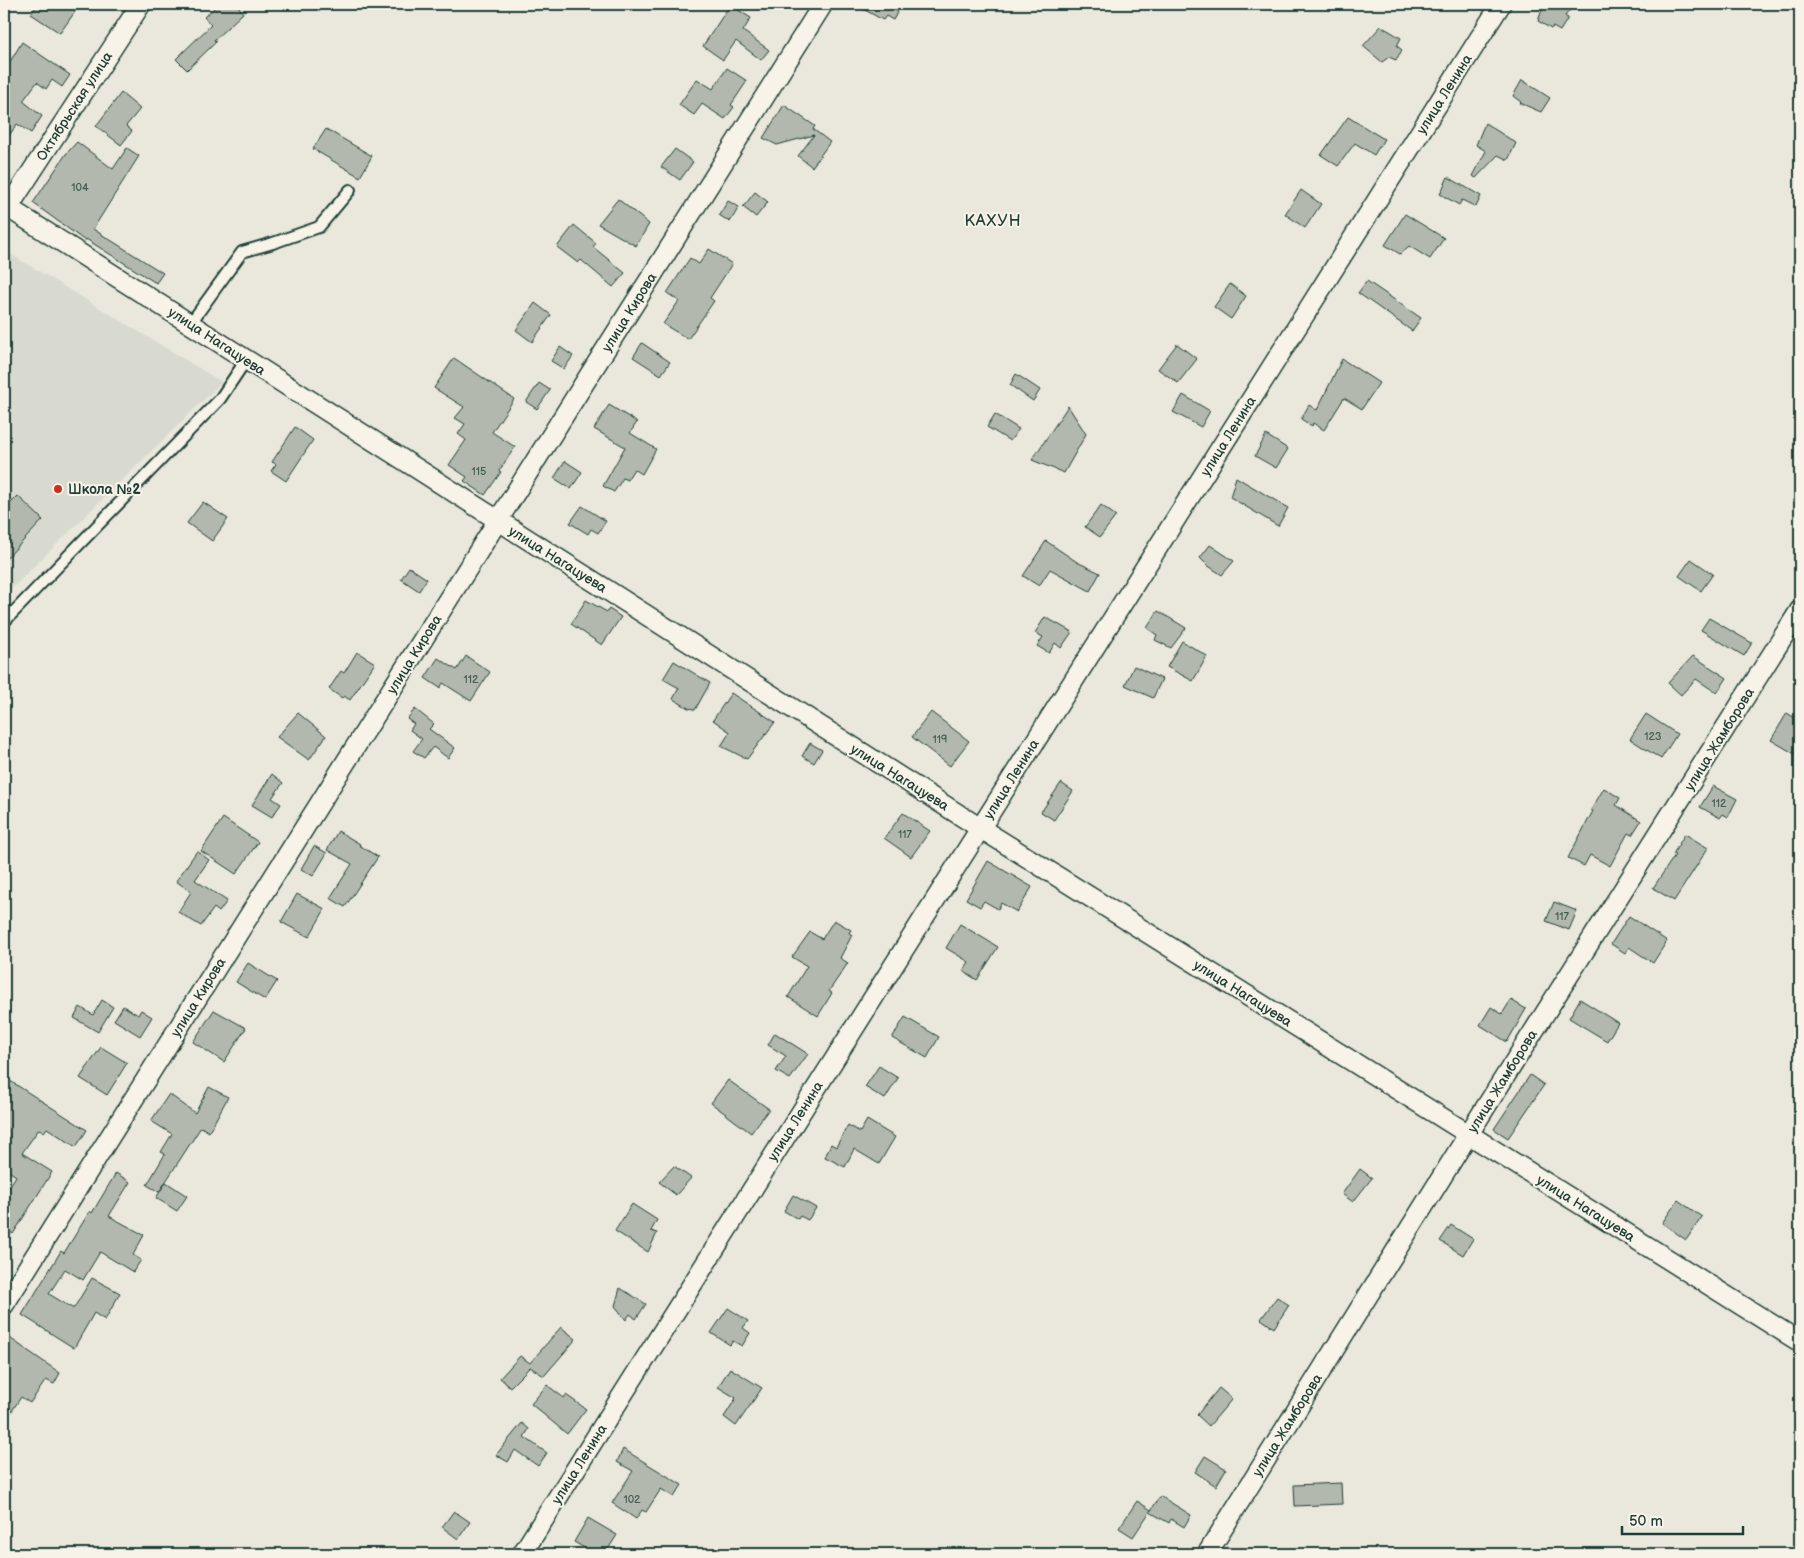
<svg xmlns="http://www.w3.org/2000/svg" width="1804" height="1558" font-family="'Balsamiq Sans',sans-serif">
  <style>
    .built { fill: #d9dacf }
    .building { fill: #b2b8ae; stroke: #1f3d34 }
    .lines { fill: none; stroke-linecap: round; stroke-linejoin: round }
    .lane-casing { stroke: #1f3d34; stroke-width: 14 }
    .street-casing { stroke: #1f3d34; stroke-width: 22 }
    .lane { stroke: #f7f3e8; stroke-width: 10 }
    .street { stroke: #f7f3e8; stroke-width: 19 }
    .poi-dot { fill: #c8321e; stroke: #f7f3e8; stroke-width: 2 }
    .labels { text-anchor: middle; stroke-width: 4; stroke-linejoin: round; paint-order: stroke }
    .number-label { font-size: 11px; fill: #445c52 }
    .street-label { font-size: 14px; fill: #1f3d34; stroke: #f7f3e8 }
    .poi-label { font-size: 14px; font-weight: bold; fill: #1f3d34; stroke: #f7f3e8; text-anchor: start }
    .quarter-label { font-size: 16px; letter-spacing: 1px; fill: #1f3d34; stroke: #f7f3e8 }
  </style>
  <rect width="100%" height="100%" fill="#eae8dd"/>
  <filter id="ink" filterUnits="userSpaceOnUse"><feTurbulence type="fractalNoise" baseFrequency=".02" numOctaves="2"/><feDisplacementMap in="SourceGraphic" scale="10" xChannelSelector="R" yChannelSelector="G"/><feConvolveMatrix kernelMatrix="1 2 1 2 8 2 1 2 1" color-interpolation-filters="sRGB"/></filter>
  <g filter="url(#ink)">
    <path class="built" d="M4 250 222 382 4 596Z"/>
    <path class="building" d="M38 4H70L77 9 60 33 31 14Z
      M219 4H239V7L243 13 214 40 216 42 187 70 176 59 211 25 204 17Z
      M854 4H902L893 20 886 16 883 20Z
      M1544 4H1575L1565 16 1568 18 1560 31 1553 27 1551 29 1538 21Z
      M730 5 751 18 743 31 769 50 761 60 736 41 723 60 703 46Z
      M1381 26 1401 38 1397 46 1402 50 1396 60 1389 57 1382 62 1363 46Z
      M22 42 70 75 62 87 52 80 46 89 37 82 23 101 42 116 31 133 17 124 4 143V62L8 65Z
      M727 68 747 81 731 105 734 107 725 119 702 104 694 115 679 105 697 79 713 89Z
      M1522 80 1550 98 1541 112 1520 103 1521 102 1513 96Z
      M121 93 140 109 126 126 132 131 121 145 96 126Z
      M784 105 815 126 813 129 830 142 812 167 798 156 814 135 777 145 763 138Z
      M1348 117 1384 139 1374 155 1355 143 1338 166 1321 155Z
      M1485 123 1516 143 1508 160 1498 155 1476 178 1473 176 1486 151 1476 145Z
      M326 129 372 156 360 177 313 149Z
      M77 142 113 169 127 148 139 156 93 229 163 273 156 283 86 239 85 241 33 203 66 154Z
      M675 149 693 162 680 180 661 167Z
      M1448 177 1481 196 1476 207 1462 200 1459 205 1440 194Z
      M1301 190 1321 204 1305 228 1285 214Z
      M755 192 768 202 756 217 743 207Z
      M618 199 649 224 636 246 598 224Z
      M728 201 739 207 730 222 719 215Z
      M1405 214 1444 238 1430 259 1409 246 1400 254 1385 245Z
      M574 225 596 243 593 247 625 273 613 287 581 260 578 263 557 247Z
      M709 249 732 264 710 298 714 301 688 339 663 324 679 301 667 293 690 258 699 264Z
      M1367 281 1421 318 1412 331 1358 293Z
      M1230 284 1246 296 1231 319 1214 307Z
      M535 303 551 315 532 342 516 330Z
      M642 343 670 362 661 375 633 357Z
      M1177 344 1197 359 1178 383 1158 369Z
      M560 347 573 356 564 369 551 361Z
      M454 358 514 399 492 432 515 447 499 471 501 472 485 495 464 481 467 477 449 465 466 440 458 434 465 424 455 418 464 407 434 388Z
      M1342 359 1379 383 1362 409 1344 398 1324 430 1313 423 1312 426 1301 419 1309 405 1317 410Z
      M1016 374 1040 390 1033 401 1010 385Z
      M539 383 550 390 537 409 526 402Z
      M1183 395 1210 411 1201 427 1173 412Z
      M609 405 637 422 630 433 656 449 642 474 634 469 627 480 623 478 614 492 603 486 625 447 594 429Z
      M1068 406 1086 434 1064 473 1032 460Z
      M995 414 1019 429 1010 441 987 427Z
      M295 427 313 440 286 481 271 471 276 464 272 462Z
      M1266 435 1288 449 1276 468 1255 456Z
      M565 461 582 472 571 489 554 478Z
      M1236 477 1288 508 1278 526 1230 497Z
      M18 496 43 520 4 561V510Z
      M203 502 228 519 212 541 187 523Z
      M1101 505 1116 516 1100 537 1085 527Z
      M582 506 606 521 598 533 591 529 588 534 570 523Z
      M1046 541 1077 562 1100 573 1090 591 1050 569 1039 586 1023 576Z
      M1210 545 1234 561 1222 575 1207 565 1200 558Z
      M1691 559 1713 574 1701 591 1679 576Z
      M409 567 427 579 419 591 401 579Z
      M586 600 607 612 609 609 621 617 602 645 571 624Z
      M1158 611 1186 628 1171 648 1155 640 1157 635 1147 628Z
      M1045 617 1072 632 1061 648 1055 643 1049 653 1037 646 1043 637 1035 633Z
      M1709 618 1752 643 1744 656 1701 630Z
      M1182 641 1207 656 1193 681 1167 667Z
      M357 652 375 663 350 700 344 696 342 698 329 689 341 671 344 673Z
      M466 656 490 672 471 701 443 683 440 688 425 678 438 658 457 670Z
      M1693 656 1727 678 1717 693 1696 679 1681 695 1668 683Z
      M674 661 710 683 695 710 691 708 690 709 673 699 679 688 663 679Z
      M1134 666 1162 679 1153 698 1125 685Z
      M731 693 775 722 747 759 721 746 730 732 713 720Z
      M415 709 434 724 429 729 455 748 448 758 433 747 424 758 413 751 422 739 410 730 414 724 407 719Z
      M931 712 969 741 950 766 912 737Z
      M298 713 326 736 309 760 277 737Z
      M1787 713 1800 721V757L1771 740Z
      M1646 714 1677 734 1661 759 1630 739Z
      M810 743 822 750 814 763 802 756Z
      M272 774 283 783 272 798 281 804 272 817 252 805Z
      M1061 783 1073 791 1054 820 1041 812Z
      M1713 786 1737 799 1728 817 1723 814 1720 818 1700 807Z
      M1604 788 1620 798 1616 805 1641 821 1632 835 1628 833 1610 866 1590 855 1584 866 1568 858 1593 811 1591 810Z
      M903 813 930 831 911 857 884 838Z
      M223 818 258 842 236 874 201 851Z
      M338 831 360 844 359 845 378 857 345 907 330 898 352 864 327 850Z
      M1685 834 1708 848 1674 901 1653 888 1675 855 1673 854Z
      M314 846 327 853 313 876 301 869Z
      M197 851 209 860 195 880 227 901 219 912 214 908 201 926 178 912 191 892 176 881Z
      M988 861 1032 887 1017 912 1001 903 998 909 984 901 980 907 966 899Z
      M297 894 325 909 309 937 281 922Z
      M1554 902 1577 911 1569 930 1546 921Z
      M1629 916 1667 941 1653 963 1629 947 1625 953 1611 944Z
      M834 920 851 930 849 933 852 935 840 958 848 963 829 991 832 993 818 1016 788 997 807 966 792 957 810 932 822 939Z
      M960 924 998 947 977 980 963 971 969 962 946 948Z
      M248 963 277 981 265 1000 236 982Z
      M1580 999 1618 1023 1607 1041 1569 1018Z
      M102 1000 113 1007 98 1032 74 1018 80 1007 93 1015Z
      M1511 1000 1526 1009 1507 1042 1480 1025 1491 1007 1502 1014Z
      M123 1006 138 1015 141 1010 152 1017 140 1036 114 1020Z
      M214 1010 246 1028 224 1062 193 1042Z
      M905 1017 939 1037 927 1058 892 1038Z
      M775 1033 808 1054 790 1079 776 1071 786 1056 768 1045Z
      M101 1047 127 1063 107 1095 80 1078Z
      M879 1066 898 1078 885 1099 865 1087Z
      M1530 1075 1544 1085 1508 1138 1494 1129Z
      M4 1077 87 1130 76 1147 47 1128 44 1132 39 1129 22 1153 52 1172 13 1234 4 1228V1195L16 1176 4 1168Z
      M728 1080 769 1109 751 1133 711 1103Z
      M209 1087 228 1097 209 1132 201 1127 159 1192 147 1185 165 1154 161 1152 172 1134 151 1121 169 1094 195 1113Z
      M867 1120 895 1137 879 1164 854 1149 845 1167 825 1157 831 1144 836 1147 848 1125 860 1132Z
      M674 1166 691 1178 676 1195 659 1182Z
      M1360 1169 1372 1178 1353 1202 1342 1194Z
      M116 1173 130 1182 109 1216 144 1235 133 1255 141 1260 133 1272 100 1252 83 1280 65 1269 49 1294 72 1308H74L92 1278 120 1293 105 1320 94 1313 74 1348 22 1315 61 1251 64 1253 90 1211 92 1213Z
      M166 1182 187 1196 177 1211 156 1198Z
      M793 1195 816 1208 808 1220 800 1216 798 1219 784 1211Z
      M1678 1200 1702 1217 1686 1240 1662 1223Z
      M632 1204 657 1220 651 1231 657 1233 648 1252 615 1231Z
      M1451 1225 1473 1239 1463 1255 1440 1241Z
      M620 1288 646 1304 636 1319 630 1314 626 1320 615 1306Z
      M1277 1297 1289 1305 1274 1328 1261 1319Z
      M728 1308 748 1321 743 1328 750 1333 742 1346 733 1341 730 1345 711 1333Z
      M561 1327 576 1339 544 1376 530 1367 510 1387 500 1378 520 1356 530 1363Z
      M4 1334 60 1373 54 1384 46 1380 30 1403 21 1397 4 1423Z
      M730 1368 762 1388 736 1426 724 1417 736 1398 718 1387Z
      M547 1385 564 1398 566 1395 586 1409 567 1434 531 1404Z
      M1219 1388 1232 1399 1209 1426 1197 1415Z
      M522 1423 529 1429 524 1437 547 1453 538 1466 515 1450 508 1462 496 1455Z
      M623 1449 682 1485 674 1497 661 1489 646 1512 642 1510 636 1519 612 1503 633 1471 617 1462Z
      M1205 1456 1226 1469 1216 1486 1195 1472Z
      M1341 1483 1342 1504 1295 1506 1294 1485Z
      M1160 1496 1191 1515 1184 1527 1171 1519 1169 1523 1150 1512Z
      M1137 1501 1151 1510 1133 1537 1119 1528Z
      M454 1511 470 1522 458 1539 442 1527Z
      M588 1518 617 1535 605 1554H595L574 1542Z"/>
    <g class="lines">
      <defs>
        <path id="lane" d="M190 324 242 252 273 243 319 227 350 190
          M4 622 220 399 246 360"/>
        <path id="street" d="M4 205 980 828 1800 1342
          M8 208 141 4
          M4 1305 823 4
          M522 1554 1501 4
          M1207 1554 1468 1135 1800 610"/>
      </defs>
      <use href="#lane" class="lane-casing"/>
      <use href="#street" class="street-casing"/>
      <use href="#lane" class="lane"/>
      <use href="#street" class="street"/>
    </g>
  </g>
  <circle class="poi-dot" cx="58" cy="489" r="5"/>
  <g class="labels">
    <g class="number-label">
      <text x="80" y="191">104</text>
      <text x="479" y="475">115</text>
      <text x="471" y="683">112</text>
      <text x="1653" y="740">123</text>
      <text x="940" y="743">119</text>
      <text x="1719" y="807">112</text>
      <text x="905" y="838">117</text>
      <text x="1562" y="920">117</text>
      <text x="632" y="1503">102</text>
    </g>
    <g class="street-label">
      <text transform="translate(1444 94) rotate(-58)" y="5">улица Ленина</text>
      <text transform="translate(74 106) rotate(-57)" y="5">Октябрьская улица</text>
      <text transform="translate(629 312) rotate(-58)" y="5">улица Кирова</text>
      <text transform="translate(217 341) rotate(33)" y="5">улица Нагацуева</text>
      <text transform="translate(1228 436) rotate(-58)" y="5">улица Ленина</text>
      <text transform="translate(558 559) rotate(32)" y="5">улица Нагацуева</text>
      <text transform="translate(414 654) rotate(-58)" y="5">улица Кирова</text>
      <text transform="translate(1719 739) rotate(-58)" y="5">улица Жамборова</text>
      <text transform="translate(900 777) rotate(32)" y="5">улица Нагацуева</text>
      <text transform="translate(1011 779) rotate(-58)" y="5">улица Ленина</text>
      <text transform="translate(1243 993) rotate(32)" y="5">улица Нагацуева</text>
      <text transform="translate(198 997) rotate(-58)" y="5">улица Кирова</text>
      <text transform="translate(1502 1081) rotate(-58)" y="5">улица Жамборова</text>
      <text transform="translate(795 1121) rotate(-58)" y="5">улица Ленина</text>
      <text transform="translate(1586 1208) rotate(32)" y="5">улица Нагацуева</text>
      <text transform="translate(1287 1425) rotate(-58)" y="5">улица Жамборова</text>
      <text transform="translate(579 1464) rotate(-58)" y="5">улица Ленина</text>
    </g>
    <g class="poi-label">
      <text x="68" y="494">Школа №2</text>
    </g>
    <g class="quarter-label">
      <text x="993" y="226">КАХУН</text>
    </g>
  </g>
  <rect width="1804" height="1558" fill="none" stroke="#f7f3e8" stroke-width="20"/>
  <rect x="10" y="10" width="1784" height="1538" fill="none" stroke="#1f3d34" stroke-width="2" filter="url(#ink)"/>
  <path d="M1622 1526v8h121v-8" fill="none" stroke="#1f3d34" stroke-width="2.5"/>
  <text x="1629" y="1526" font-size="15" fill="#1f3d34" stroke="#f7f3e8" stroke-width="4" paint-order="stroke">50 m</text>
</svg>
